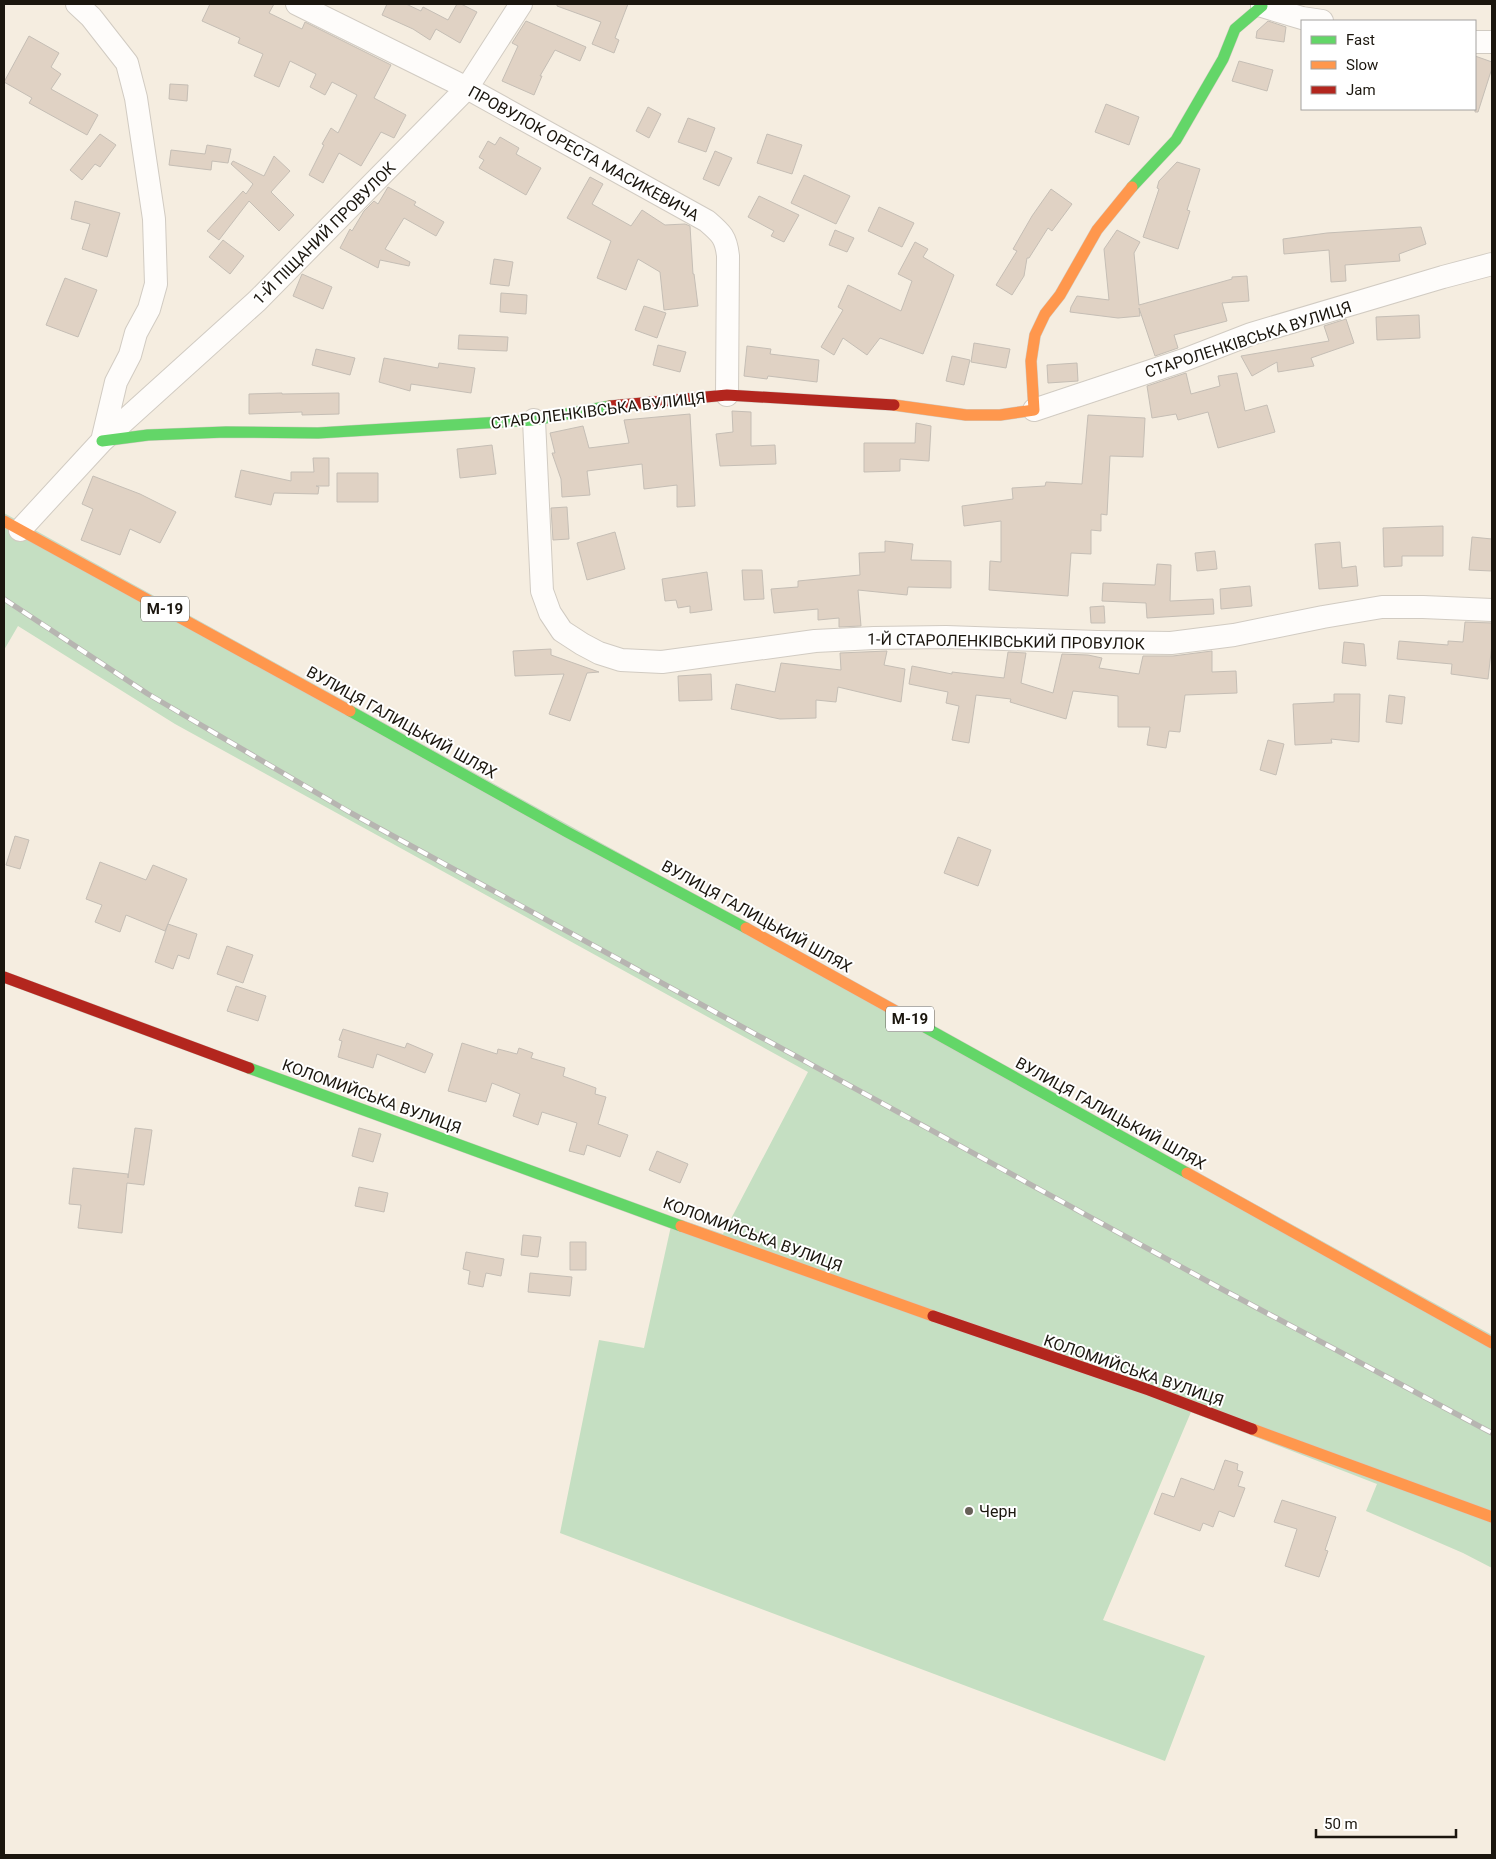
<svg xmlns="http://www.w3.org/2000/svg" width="1496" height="1859" font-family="Roboto,sans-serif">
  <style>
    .green { fill: #c5dfc2 }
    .building { fill: #e0d2c4; stroke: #c5beb5 }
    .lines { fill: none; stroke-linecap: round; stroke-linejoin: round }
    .street-casing { stroke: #d1cbc2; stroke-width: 24 }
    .fast-casing { stroke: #d1cbc2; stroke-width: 12 }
    .slow-casing { stroke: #d1cbc2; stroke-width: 12 }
    .jam-casing { stroke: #d1cbc2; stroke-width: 12 }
    .street { stroke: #fefcfa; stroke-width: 22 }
    .fast { stroke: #63d668; stroke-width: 11 }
    .slow { stroke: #ff974d; stroke-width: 11 }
    .jam { stroke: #b3261e; stroke-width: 11 }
    .rail-casing { stroke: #b7b5b1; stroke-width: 5.5 }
    .rail { stroke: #fff; stroke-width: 4; stroke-dasharray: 11; stroke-linecap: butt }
    .poi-dot { fill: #676158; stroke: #fff; stroke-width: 2 }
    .labels { text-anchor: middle; stroke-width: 4; stroke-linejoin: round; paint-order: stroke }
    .shield { fill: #fff; stroke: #5f5c56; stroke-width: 1 }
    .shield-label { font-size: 15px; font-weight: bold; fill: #1b160e }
    .street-label { font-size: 16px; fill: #1b160e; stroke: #fff }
    .poi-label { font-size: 16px; fill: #1b160e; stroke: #fff; text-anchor: start }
  </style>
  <rect width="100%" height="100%" fill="#f5ede0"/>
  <path class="green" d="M4 513 1492 1335V1568L1463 1553 1366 1511 1377 1484 1191 1412 1103 1620 1205 1656 1165 1761 560 1533 599 1340 644 1348 673 1217 723 1234 808 1072 175 724 18 626 4 650Z"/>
  <path class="building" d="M210 4H274L269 13 302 29 305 22 391 65 374 98 406 115 394 138 381 132 361 166 339 153 323 183 309 175 324 145 322 144 331 128 338 133 357 95 332 82 325 95 310 87 316 74 290 61 279 87 254 76 263 54 238 43 240 38 202 21Z
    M387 4H406L421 11 423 7 448 20 457 4H461L477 12 460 43 436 29 430 40 413 29 382 15Z
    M557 4H628L615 38 619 40 614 53 592 44 601 22 557 6Z
    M526 21 586 47 580 61 555 50 540 76H542L534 95 502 81 518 46 512 43Z
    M1268 21 1286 27 1284 42 1256 38 1257 31Z
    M29 36 59 53 51 67 61 74 51 89 98 115 87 135 29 103 32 98 4 82Z
    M1475 56 1492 62V68L1478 112H1475Z
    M1239 61 1273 70 1267 91 1232 81Z
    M170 84 188 85 187 101 169 99Z
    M1106 104 1139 117 1129 145 1095 132Z
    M648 107 661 114 649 138 636 131Z
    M688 118 715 128 706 152 678 142Z
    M100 134 116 145 100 167 95 164 82 180 70 170Z
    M767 134 802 145 792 174 757 163Z
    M500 137 519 148 516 154 541 168 526 195 479 168 484 160 479 157 488 141 495 145Z
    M207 145 231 149 228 163 212 161 211 170 169 165 171 150 205 154Z
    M715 151 732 158 719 186 703 179Z
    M274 156 290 171 271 192 294 215 279 231 249 201 219 240 207 231 243 191 246 194 253 184 231 164 233 161 264 176Z
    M1177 162 1200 169 1187 210 1190 211 1178 249 1143 237 1159 189 1157 188 1159 181Z
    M804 175 850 196 836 224 791 203Z
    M590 177 603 184 592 204 631 226 642 210 665 225 685 224 690 226 693 274H694L698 306 664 310 660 272 638 259 626 290 597 278 611 241 567 218Z
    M388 187 416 202 414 205 444 222 436 236 404 218 385 249 410 262 409 266 380 260 378 268 340 248 350 229 352 231 364 211 374 201 378 204Z
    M1051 189 1072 204 1052 231 1048 228 1029 258H1027L1024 276 1012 295 996 285 1017 251 1013 249 1032 216Z
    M759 196 799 215 784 242 771 236 774 231 748 217Z
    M75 201 120 213 107 257 82 249 90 224 71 219Z
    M879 207 914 223 902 247 868 231Z
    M1421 227 1426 244 1399 254 1400 261 1345 265 1346 281 1331 282 1329 250 1284 254 1283 239 1327 233Z
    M835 230 854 238 847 252 829 245Z
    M1117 230 1140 242 1134 253 1139 305 1232 279V277L1247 276 1249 301 1222 303 1227 321 1174 335 1178 348 1155 356 1139 308 1140 316 1118 318 1070 312 1071 307 1077 296 1109 300 1104 249Z
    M223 240 244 256 230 274 209 257Z
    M915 242 928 249 923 257 954 275 923 354 880 338 867 355 843 338 834 355 821 347 843 310 838 307 848 285 901 311 912 281 898 274Z
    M494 259 513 262 509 286 490 284Z
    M302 274 332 287 323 309 293 296Z
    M65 278 97 290 78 337 46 325Z
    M501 293 527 295 526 314 500 312Z
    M644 306 666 313 657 338 635 330Z
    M1419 315 1420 338 1377 340 1376 317Z
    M1346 319 1354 343 1311 358 1314 366 1278 372 1277 362 1252 376 1241 356 1329 341 1324 326Z
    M459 335 508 337 507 351 458 349Z
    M974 343 1010 349 1006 368 971 362Z
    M658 345 686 352 680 372 653 365Z
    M747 346 771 349 770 354 819 360 817 382 768 376 767 379 744 376Z
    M316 349 355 358 350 375 312 365Z
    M952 356 970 360 964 385 946 381Z
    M384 358 438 368 439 363 475 368 471 393 411 384 410 391 379 382Z
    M1077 363 1078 381 1048 383 1047 365Z
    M1186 373 1191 394 1220 386 1218 376 1237 373 1245 411 1267 405 1275 432 1218 448 1208 412 1178 420 1176 414 1152 418 1147 386Z
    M282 393V394L339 393V414L302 415V412L249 414V394Z
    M732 411 751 412V446L775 445 776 464 720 466 716 434 733 432Z
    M690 414 695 506 677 507V485L644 489 642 464 587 471 590 495 562 497 561 479 552 453H555L550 433 583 426 589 448 629 443 624 420Z
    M1088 415 1145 418 1143 457 1110 456 1107 515 1101 514V531L1091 530V554L1071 553 1068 596 989 590 990 561 1001 562V521L964 526 962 506 1013 499 1012 488 1045 486 1046 482 1082 484Z
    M916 423 931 426 929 461 900 459V471L864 472V443H915Z
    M492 445 496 474 460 478 457 449Z
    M313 458H329V486H316L319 487 318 494 274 493 271 505 235 497 241 470 291 481V472H314Z
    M337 473H378V502H337Z
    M93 476 140 494 176 512 160 543 130 529 120 555 81 540 93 509 82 504Z
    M567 507 569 539 553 540 551 508Z
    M1443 526V556H1402V566L1384 567 1383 528Z
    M615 532 625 569 587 580 577 543Z
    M1472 537 1492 539V571L1469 570Z
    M885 541 913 544 911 560 951 561V588L908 587 907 595 858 590 861 626 839 627V618L818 620V609L774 613 771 589 798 587V581L860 575 859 553 885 552Z
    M1340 542 1342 568 1356 566 1358 586 1319 589 1315 544Z
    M1215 551 1217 569 1197 571 1195 553Z
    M1157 564 1171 565 1170 601 1213 599 1214 614 1147 618 1146 603 1102 601 1103 583 1155 585Z
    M742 570H762L764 599 744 600Z
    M707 572 712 610 690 613V606L678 608 676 600 665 601 662 579Z
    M1250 586 1252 606 1221 609 1220 589Z
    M1104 606 1105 623H1091L1090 607Z
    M1465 622 1492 623V644L1488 679 1451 674 1452 664 1397 659 1399 641 1448 645V641L1463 642Z
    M1344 642 1364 644 1366 666 1342 663Z
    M551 649V655L599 672 587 673 570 721 549 714 564 674 515 676 513 651Z
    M887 651 884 665 905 669 901 702 838 687 836 702 816 700V718L780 719 731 709 736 684 775 692 781 663 841 670 840 653Z
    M1212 651V672L1236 671 1237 693 1185 695 1180 732 1169 731 1166 748 1147 745 1150 727H1118V696L1073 691 1066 719 1010 702 1011 699 976 695 969 743 952 740 959 706 946 703 948 692 909 684 912 666 952 674V672L1004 678 1008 652 1026 653 1021 683 1053 693 1062 654 1088 655 1102 658 1099 668 1139 674 1143 656H1173Z
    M711 674 712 700 679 701 678 676Z
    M1334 694H1360L1359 742 1331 739 1332 743 1295 745 1293 704 1334 702Z
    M1389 695 1405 697 1402 724 1386 722Z
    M1268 740 1284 744 1276 775 1260 770Z
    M15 836 29 840 20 869 6 865Z
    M958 837 991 850 978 886 944 873Z
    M100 862 146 880 153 865 187 879 165 931 126 915 120 932 95 922 102 905 86 899Z
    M168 924 197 934 189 959 178 955 173 969 155 962Z
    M227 946 253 955 243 983 217 974Z
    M236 986 266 996 258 1021 227 1011Z
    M343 1029 405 1048 407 1043 433 1054 425 1073 377 1054 373 1068 338 1057 342 1041 339 1040Z
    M462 1043 497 1054 498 1049 517 1054 519 1048 533 1053 531 1058 565 1068 563 1076 596 1088 595 1094 606 1097 598 1124 628 1135 620 1157 587 1145 584 1155 569 1151 577 1123 542 1112 538 1125 513 1116 520 1094 492 1083 486 1102 448 1091Z
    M135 1128 152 1130 144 1185 127 1183 122 1233 78 1228 81 1205 69 1204 73 1168 128 1174V1178Z
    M359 1128 381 1134 373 1162 352 1156Z
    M657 1151 688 1164 680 1183 649 1170Z
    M359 1187 388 1193 384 1212 355 1206Z
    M523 1235 541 1237 538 1257 521 1255Z
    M570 1242H586V1270H570Z
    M466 1252 504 1259 501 1276 486 1273 483 1287 468 1284 470 1271 463 1269Z
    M530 1273 572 1277 570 1296 528 1292Z
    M1225 1460 1238 1464 1237 1470 1243 1472 1238 1486 1245 1488 1234 1517 1219 1511 1213 1527 1203 1523 1200 1531 1154 1514 1162 1493 1174 1497 1181 1478 1214 1490Z
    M1282 1500 1336 1517 1325 1550 1328 1551 1319 1577 1285 1566 1297 1529 1274 1522Z"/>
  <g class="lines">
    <defs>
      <path id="street" d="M297 4 467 88 707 221C721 233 726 237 728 256L727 395
        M1262 6 1302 18 1322 21
        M1475 42H1492
        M1034 410 1184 360 1251 334 1443 277 1492 264
        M534 420 542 591 550 613 562 631 582 644 599 653 621 660 662 662 815 641 874 638 946 637 1097 642 1171 643 1234 635 1323 617 1382 607H1423L1492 610
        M102 441 257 301 467 88 521 4
        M20 530 102 441 116 382 130 355 136 333 149 309 156 284 154 219 136 98 127 63 91 17 77 4"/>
      <path id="fast" d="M1132 187 1176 140 1223 59 1235 29 1262 6 1260 4
        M102 441 148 435 226 432 318 433 534 420 610 406
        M350 711 567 832 746 928
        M919 1024 1187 1173
        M249 1068 681 1226"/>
      <path id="slow" d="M894 405 966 415H1000L1034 410 1031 361 1035 335 1045 314 1060 295 1097 230 1132 187
        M4 521 350 711
        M746 928 919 1024
        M1187 1173 1492 1343
        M681 1226 933 1316
        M1252 1429 1492 1517"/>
      <path id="jam" d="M610 406 727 395 894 405
        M4 977 249 1068
        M933 1316 1149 1390 1252 1429"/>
    </defs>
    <use href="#street" class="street-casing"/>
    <use href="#fast" class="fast-casing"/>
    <use href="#slow" class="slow-casing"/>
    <use href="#jam" class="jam-casing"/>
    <use href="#street" class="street"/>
    <use href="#fast" class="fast"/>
    <use href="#slow" class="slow"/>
    <use href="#jam" class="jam"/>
    <defs>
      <path id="rail" d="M4 599 148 694 351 813 1218 1287 1492 1433"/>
    </defs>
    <use href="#rail" class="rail-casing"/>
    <use href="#rail" class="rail"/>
  </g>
  <circle class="poi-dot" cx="969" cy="1511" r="5"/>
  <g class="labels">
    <g class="shield">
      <rect x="141" y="596.5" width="48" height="25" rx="4"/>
      <rect x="886" y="1006.5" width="48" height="25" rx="4"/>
    </g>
    <g class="shield-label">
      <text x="165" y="614">М-19</text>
      <text x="910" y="1024">М-19</text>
    </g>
    <g class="street-label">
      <text transform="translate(584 153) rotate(29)" y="6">ПРОВУЛОК ОРЕСТА МАСИКЕВИЧА</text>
      <text transform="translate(324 233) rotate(-45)" y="6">1-Й ПІЩАНИЙ ПРОВУЛОК</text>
      <text transform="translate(1248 339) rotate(-18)" y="6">СТАРОЛЕНКІВСЬКА ВУЛИЦЯ</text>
      <text transform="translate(598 410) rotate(-7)" y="6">СТАРОЛЕНКІВСЬКА ВУЛИЦЯ</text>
      <text transform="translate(1006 641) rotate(1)" y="6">1-Й СТАРОЛЕНКІВСЬКИЙ ПРОВУЛОК</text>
      <text transform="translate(402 722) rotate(29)" y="6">ВУЛИЦЯ ГАЛИЦЬКИЙ ШЛЯХ</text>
      <text transform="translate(757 916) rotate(29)" y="6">ВУЛИЦЯ ГАЛИЦЬКИЙ ШЛЯХ</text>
      <text transform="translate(372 1096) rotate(20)" y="6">КОЛОМИЙСЬКА ВУЛИЦЯ</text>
      <text transform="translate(1111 1113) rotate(29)" y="6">ВУЛИЦЯ ГАЛИЦЬКИЙ ШЛЯХ</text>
      <text transform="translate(753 1234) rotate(20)" y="6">КОЛОМИЙСЬКА ВУЛИЦЯ</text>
      <text transform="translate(1134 1370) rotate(19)" y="6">КОЛОМИЙСЬКА ВУЛИЦЯ</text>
    </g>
    <g class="poi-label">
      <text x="979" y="1517">Черн</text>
    </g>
  </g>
  <rect width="1496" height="1859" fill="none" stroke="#1b160e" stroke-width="10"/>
  <rect x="1301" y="20" width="175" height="90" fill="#ffffff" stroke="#a4a29f"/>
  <rect x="1311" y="36" width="25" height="8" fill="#63d668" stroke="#a4a29f"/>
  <text x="1346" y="45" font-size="15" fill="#1b160e">Fast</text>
  <rect x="1311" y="61" width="25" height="8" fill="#ff974d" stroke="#a4a29f"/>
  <text x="1346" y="70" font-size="15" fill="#1b160e">Slow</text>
  <rect x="1311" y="86" width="25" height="8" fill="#b3261e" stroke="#a4a29f"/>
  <text x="1346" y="95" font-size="15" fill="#1b160e">Jam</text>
  <path d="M1316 1829v8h140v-8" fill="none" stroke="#1b160e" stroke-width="2.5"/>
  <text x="1324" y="1829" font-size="15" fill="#1b160e" stroke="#ffffff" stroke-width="4" paint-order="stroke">50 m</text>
</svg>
